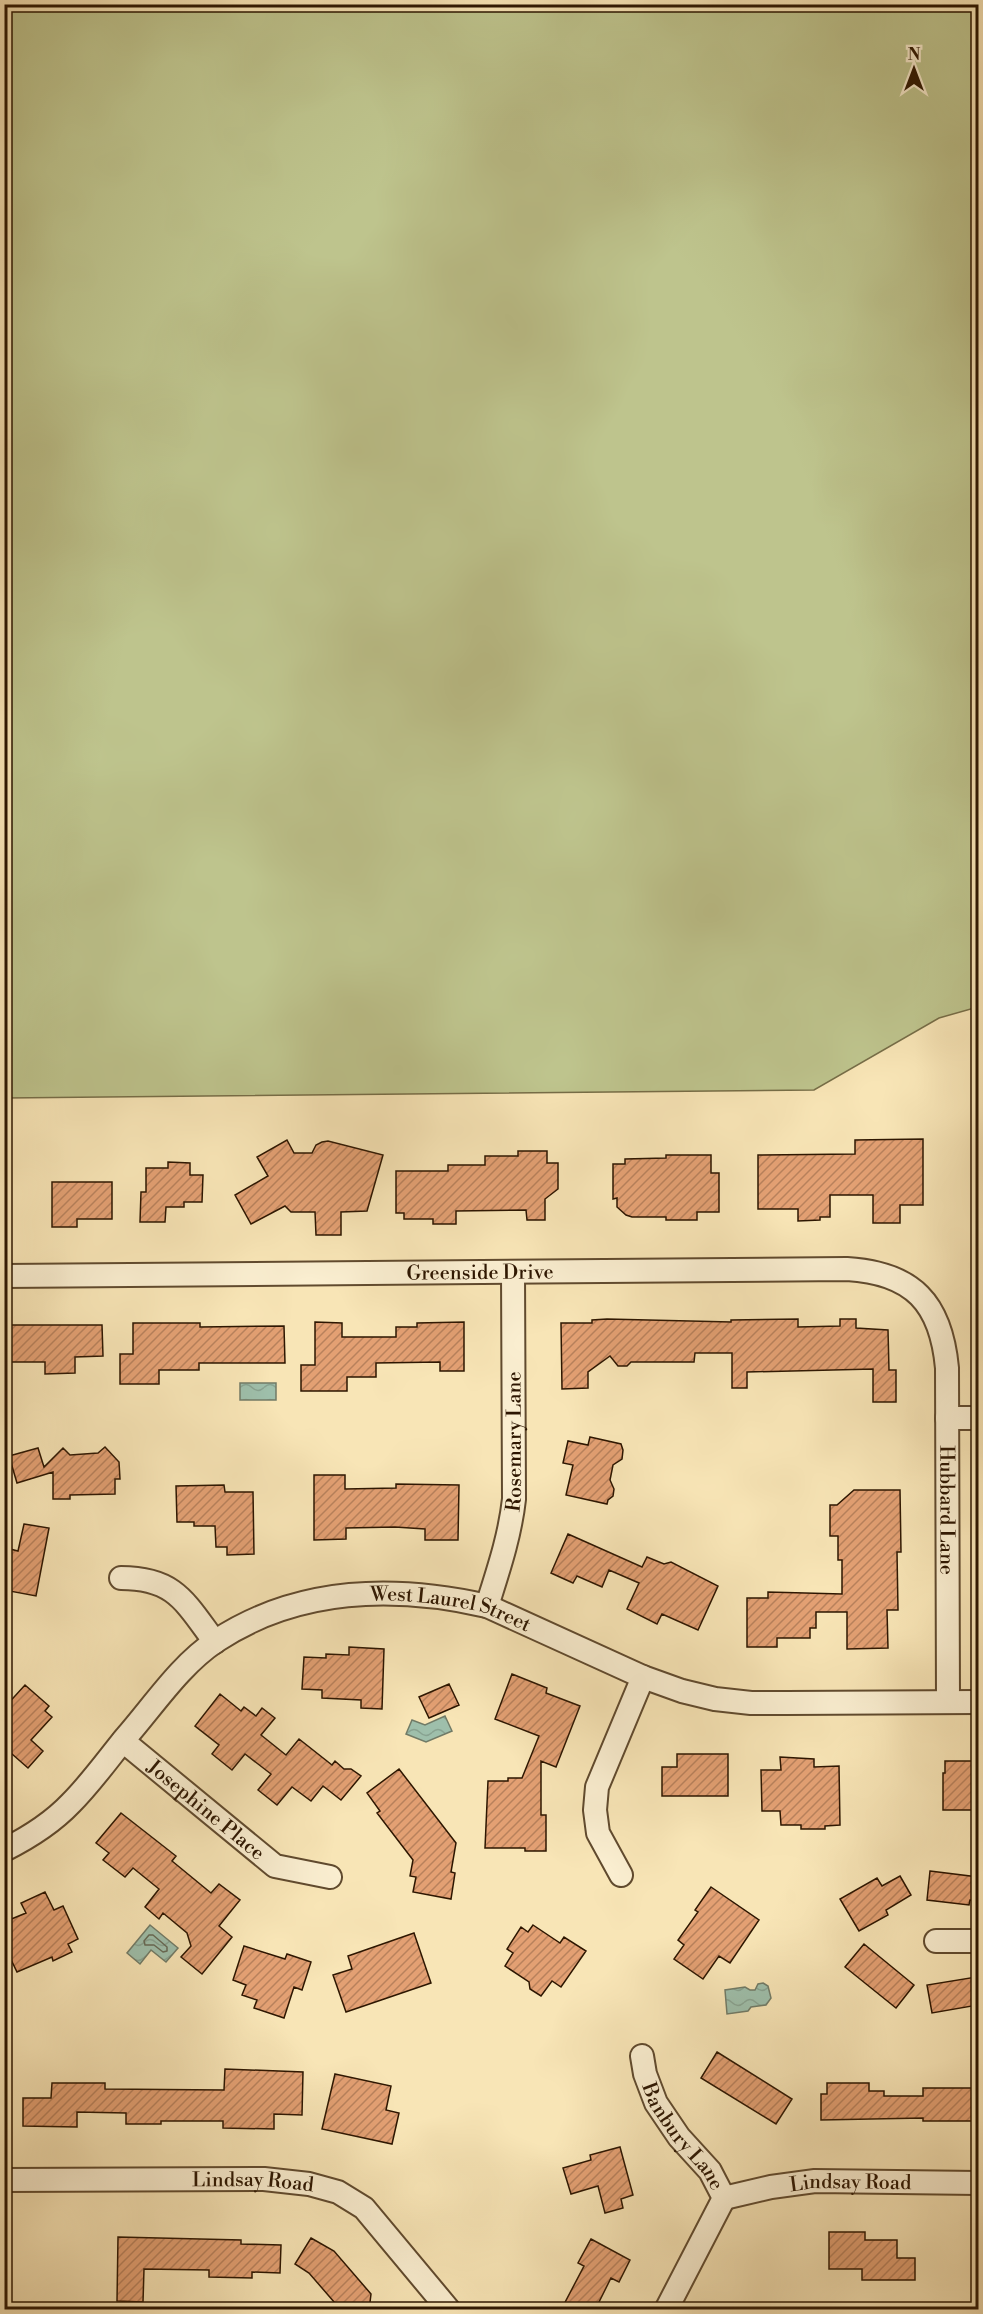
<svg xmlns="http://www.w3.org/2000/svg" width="983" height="2314" font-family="'Libre Bodoni',serif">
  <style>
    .grass { fill: #bec48d; stroke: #766d47; stroke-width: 1.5 }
    .water { fill: url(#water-waves); stroke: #717b67; stroke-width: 1.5 }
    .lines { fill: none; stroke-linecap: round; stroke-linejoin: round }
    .shore { stroke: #666a56; stroke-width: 1.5 }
    .building { fill: url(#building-hatch); stroke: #2d1601; stroke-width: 1.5 }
    .minor-casing { stroke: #604a2e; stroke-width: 26 }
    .minor { stroke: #faeed0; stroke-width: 22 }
    .labels { text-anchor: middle; stroke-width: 6; stroke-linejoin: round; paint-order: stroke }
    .street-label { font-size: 20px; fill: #2d1601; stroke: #faeed0 }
  </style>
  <defs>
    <pattern id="water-waves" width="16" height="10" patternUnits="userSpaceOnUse" patternTransform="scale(1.5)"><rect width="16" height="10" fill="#9ebfab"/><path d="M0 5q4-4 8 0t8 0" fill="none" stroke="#88a391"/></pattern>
    <pattern id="building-hatch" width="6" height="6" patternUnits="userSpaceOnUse" patternTransform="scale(1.5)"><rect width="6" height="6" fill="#e3a073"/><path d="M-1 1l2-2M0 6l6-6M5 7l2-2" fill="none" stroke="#b8815c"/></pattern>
  </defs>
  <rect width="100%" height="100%" fill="#f8e5b6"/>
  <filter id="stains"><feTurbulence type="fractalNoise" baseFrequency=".00333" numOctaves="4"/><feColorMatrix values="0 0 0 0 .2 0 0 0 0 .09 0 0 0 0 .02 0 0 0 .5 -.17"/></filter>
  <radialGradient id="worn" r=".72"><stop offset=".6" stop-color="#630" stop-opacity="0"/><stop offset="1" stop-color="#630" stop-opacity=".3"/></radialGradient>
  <path class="grass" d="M4 5H978V1007L939 1018 814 1090 5 1098Z"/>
  <path class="water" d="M240 1383H276V1400H240Z
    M445 1716 452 1731 426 1742 406 1734 412 1720 425 1725Z
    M150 1925 178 1948 166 1962 151 1950 140 1964 127 1953Z
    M763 1983 768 1986 771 1998 766 2005 751 2007 748 2011 727 2014 725 1990 745 1987 750 1990H755L758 1984Z"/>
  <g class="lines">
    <path class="shore" d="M149 1935H153L167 1947V1951L163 1952 154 1945H145L144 1941Z"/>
  </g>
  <path class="building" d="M923 1139V1205H900V1223H873V1195H830V1217H820V1220L798 1221V1209H758V1155L855 1154V1140Z
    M287 1140 294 1153H312L316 1145 322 1142 328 1141 383 1155 367 1211 341 1212V1235H316L315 1212H291L285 1206 251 1224 235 1195 268 1176 257 1157Z
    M518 1151H547V1163H558V1189L545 1199V1220H527L526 1210 456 1211V1224H433V1219H404V1213H396V1171H448V1165H485V1156H518Z
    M666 1155H711V1173H719V1212H697V1220H666V1217H632L626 1215 617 1207V1198L613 1199V1164H625V1159L666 1158Z
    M168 1162 190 1163V1175H203L202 1202H184V1207H166L165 1222H140L141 1192H146V1168H168Z
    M52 1182H112V1219H77V1227H52Z
    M607 1319 731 1322V1320L798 1319V1327L840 1326V1319H856V1328L888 1330 889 1370H896V1402H873V1369L747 1372V1388H732V1353H695L694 1362H631L627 1366H618L610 1356 588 1372V1388L562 1389 561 1323H592V1320Z
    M315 1322 342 1323V1337H396V1327H417V1323L464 1322V1371H440V1362L376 1363V1377H347V1391H301V1365H315Z
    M133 1323H200V1327L284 1326 285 1363H199V1370H159V1384H120V1354H133Z
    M4 1325H102L103 1356 75 1357V1373L45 1374V1362H4Z
    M590 1437 621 1444 623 1450 622 1459 613 1465 610 1480 614 1489 613 1496 608 1500 607 1504 566 1495 573 1465 563 1463 568 1441 588 1445Z
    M105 1447 119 1462 120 1479H115V1494L70 1495V1499H53V1472L17 1483 9 1456 38 1448 44 1467 63 1448 70 1455 98 1453Z
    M314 1475H345V1489L396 1488V1484L459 1485 458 1540H425V1529L395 1527 346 1528V1539L314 1540Z
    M224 1485 225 1492H253L254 1554 227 1555V1547H216L215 1526H194V1522H177L176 1486Z
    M854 1490H900L901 1552H897L898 1610H887L888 1648 847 1649V1612H816V1628H810V1638H777V1647H747V1598H768V1592L842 1594V1560H838V1536H830V1505H837Z
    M24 1524 49 1528 36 1596 4 1590V1577L10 1549 18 1551Z
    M568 1534 642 1567 647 1557 664 1564 671 1562 718 1586 698 1630 662 1614 657 1624 627 1609 639 1583 609 1570 602 1587 577 1576 573 1583 551 1573Z
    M349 1647 384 1649 382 1709 361 1708V1700L322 1698V1690L302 1689 304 1657 326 1658V1654L349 1655Z
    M512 1674 547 1688 546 1693 580 1706 556 1767 541 1761V1815H546V1851H525V1848H485L488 1781H508V1778H522L539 1736 495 1719Z
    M449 1684 459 1705 429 1718 419 1697Z
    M25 1685 49 1706 45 1711 52 1717 31 1740 43 1751 28 1768 4 1747V1708Z
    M220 1694 241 1711 244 1707 256 1716 262 1708 275 1718 261 1735 286 1755 299 1739 332 1765 335 1761 344 1769H351L361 1776 341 1800 323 1786 311 1801 292 1787 277 1805 258 1790 271 1774 245 1754 232 1770 212 1754 219 1745 195 1726Z
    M677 1754H728V1796H662V1767H677Z
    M780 1757 814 1759V1767L839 1766 840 1825 825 1826V1829H801V1825H781L780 1811H762L761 1770H781Z
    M945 1761H978V1810H943V1773H945Z
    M399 1769 456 1843 451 1872 455 1873 451 1899 413 1892 416 1877 410 1876 413 1860 377 1813 380 1811 367 1793Z
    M121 1813 176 1856 172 1861 211 1893 219 1884 240 1900 219 1926 232 1937 202 1974 181 1957 191 1946 187 1933 163 1913 159 1919 145 1907 159 1889 133 1868 125 1877 103 1860 109 1853 96 1843Z
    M930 1871 978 1877V1901L970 1900 969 1905 927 1900Z
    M900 1876 911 1895 886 1910 888 1915 859 1931 840 1899 877 1878 882 1886Z
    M711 1887 759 1920 730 1963 719 1956 703 1979 674 1959 684 1945 678 1940 698 1912 695 1910Z
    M45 1892 54 1910 63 1906 78 1939 68 1944 72 1952 53 1961 52 1957 17 1972 4 1945V1922L26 1913 21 1903Z
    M533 1925 560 1943 564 1937 586 1951 561 1987 552 1981 541 1996 530 1989 529 1982 505 1966 513 1953 507 1949 521 1927 528 1932Z
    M414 1933 431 1983 346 2012 333 1975 352 1969 348 1956Z
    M864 1944 914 1985 896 2008 845 1967Z
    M244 1946 285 1959 287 1954 311 1962 302 1990 294 1987 284 2018 254 2008 257 2000 242 1995 246 1985 233 1980Z
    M976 1977 978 2005 932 2013 927 1985Z
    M717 2052 792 2099 776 2124 701 2078Z
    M225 2069 303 2072 302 2115 274 2114V2129L223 2128V2121H161V2124H126V2113L77 2112V2127L23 2126V2098H51L52 2083H105V2089L224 2090Z
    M335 2074 391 2086 386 2110 399 2113 392 2144 322 2129Z
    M827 2083H869V2091H884V2096H923V2088H978V2121H923V2118L821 2120V2094H827Z
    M620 2147 633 2195 621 2199 623 2208 605 2213 598 2186 571 2194 563 2168 591 2160 590 2155Z
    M829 2232H865V2240H897V2258H915V2280H862V2269H829Z
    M118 2237 241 2240V2244L281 2245 280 2273 252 2272V2278L209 2277V2270L144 2269 143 2302 117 2301Z
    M311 2238 334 2251 371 2294 369 2310H341L309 2273 295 2264Z
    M591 2239 630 2260 619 2282 611 2278 595 2310H561L584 2266 578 2263Z"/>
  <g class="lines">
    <defs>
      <g id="minor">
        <path id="s1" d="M4 1276 847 1269C913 1273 941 1303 947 1368L948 1702"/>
        <path d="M947 1418H978"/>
        <path d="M121 1578C175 1578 185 1602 215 1642"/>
        <path id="s2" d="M487 1606C498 1571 510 1536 514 1499L513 1272"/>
        <path id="s3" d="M123 1741 275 1866 330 1877"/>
        <path id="s4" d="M4 1850C28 1838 52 1823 71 1803 91 1783 108 1759 126 1737 154 1705 180 1665 216 1641 298 1587 394 1585 487 1606L643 1677 682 1691 715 1699 751 1703H787L978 1702"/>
        <path d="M621 1875 598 1833 595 1810 597 1787 643 1677"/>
        <path d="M936 1941H978"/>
        <path id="s5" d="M642 2056 645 2074 656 2103 679 2137 710 2171 724 2198 666 2310"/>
        <path id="s6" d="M4 2180 264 2179 309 2184 338 2192 364 2208 449 2310"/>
        <path id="s7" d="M724 2198 771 2187 815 2181 978 2183"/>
      </g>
    </defs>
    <use href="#minor" class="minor-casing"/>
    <use href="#minor" class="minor"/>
  </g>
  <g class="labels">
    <g class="street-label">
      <text dy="7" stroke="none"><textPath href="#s1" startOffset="476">Greenside Drive</textPath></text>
      <text dy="7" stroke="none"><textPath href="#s2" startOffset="168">Rosemary Lane</textPath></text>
      <text dy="7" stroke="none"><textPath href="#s1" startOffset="1143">Hubbard Lane</textPath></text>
      <text dy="7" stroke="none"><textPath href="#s4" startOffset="546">West Laurel Street</textPath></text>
      <text dy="7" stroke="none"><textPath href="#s3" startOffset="108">Josephine Place</textPath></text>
      <text dy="7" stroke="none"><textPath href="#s5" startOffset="92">Banbury Lane</textPath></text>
      <text dy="7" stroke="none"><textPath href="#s6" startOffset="249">Lindsay Road</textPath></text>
      <text dy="7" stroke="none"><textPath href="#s7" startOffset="128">Lindsay Road</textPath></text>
    </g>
  </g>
  <rect width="983" height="2314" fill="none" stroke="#f8e5b6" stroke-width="24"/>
  <rect x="6" y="6" width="971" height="2302" fill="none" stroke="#2d1601" stroke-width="3"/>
  <rect x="12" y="12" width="959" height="2290" fill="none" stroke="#2d1601" stroke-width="1.5"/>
  <g transform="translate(914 69)" stroke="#faeed0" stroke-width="4.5" paint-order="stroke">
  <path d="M0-4.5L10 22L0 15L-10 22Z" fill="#2d1601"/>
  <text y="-9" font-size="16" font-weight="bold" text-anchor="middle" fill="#2d1601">N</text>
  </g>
  <rect width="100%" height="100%" filter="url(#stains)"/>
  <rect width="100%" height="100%" fill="url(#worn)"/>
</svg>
